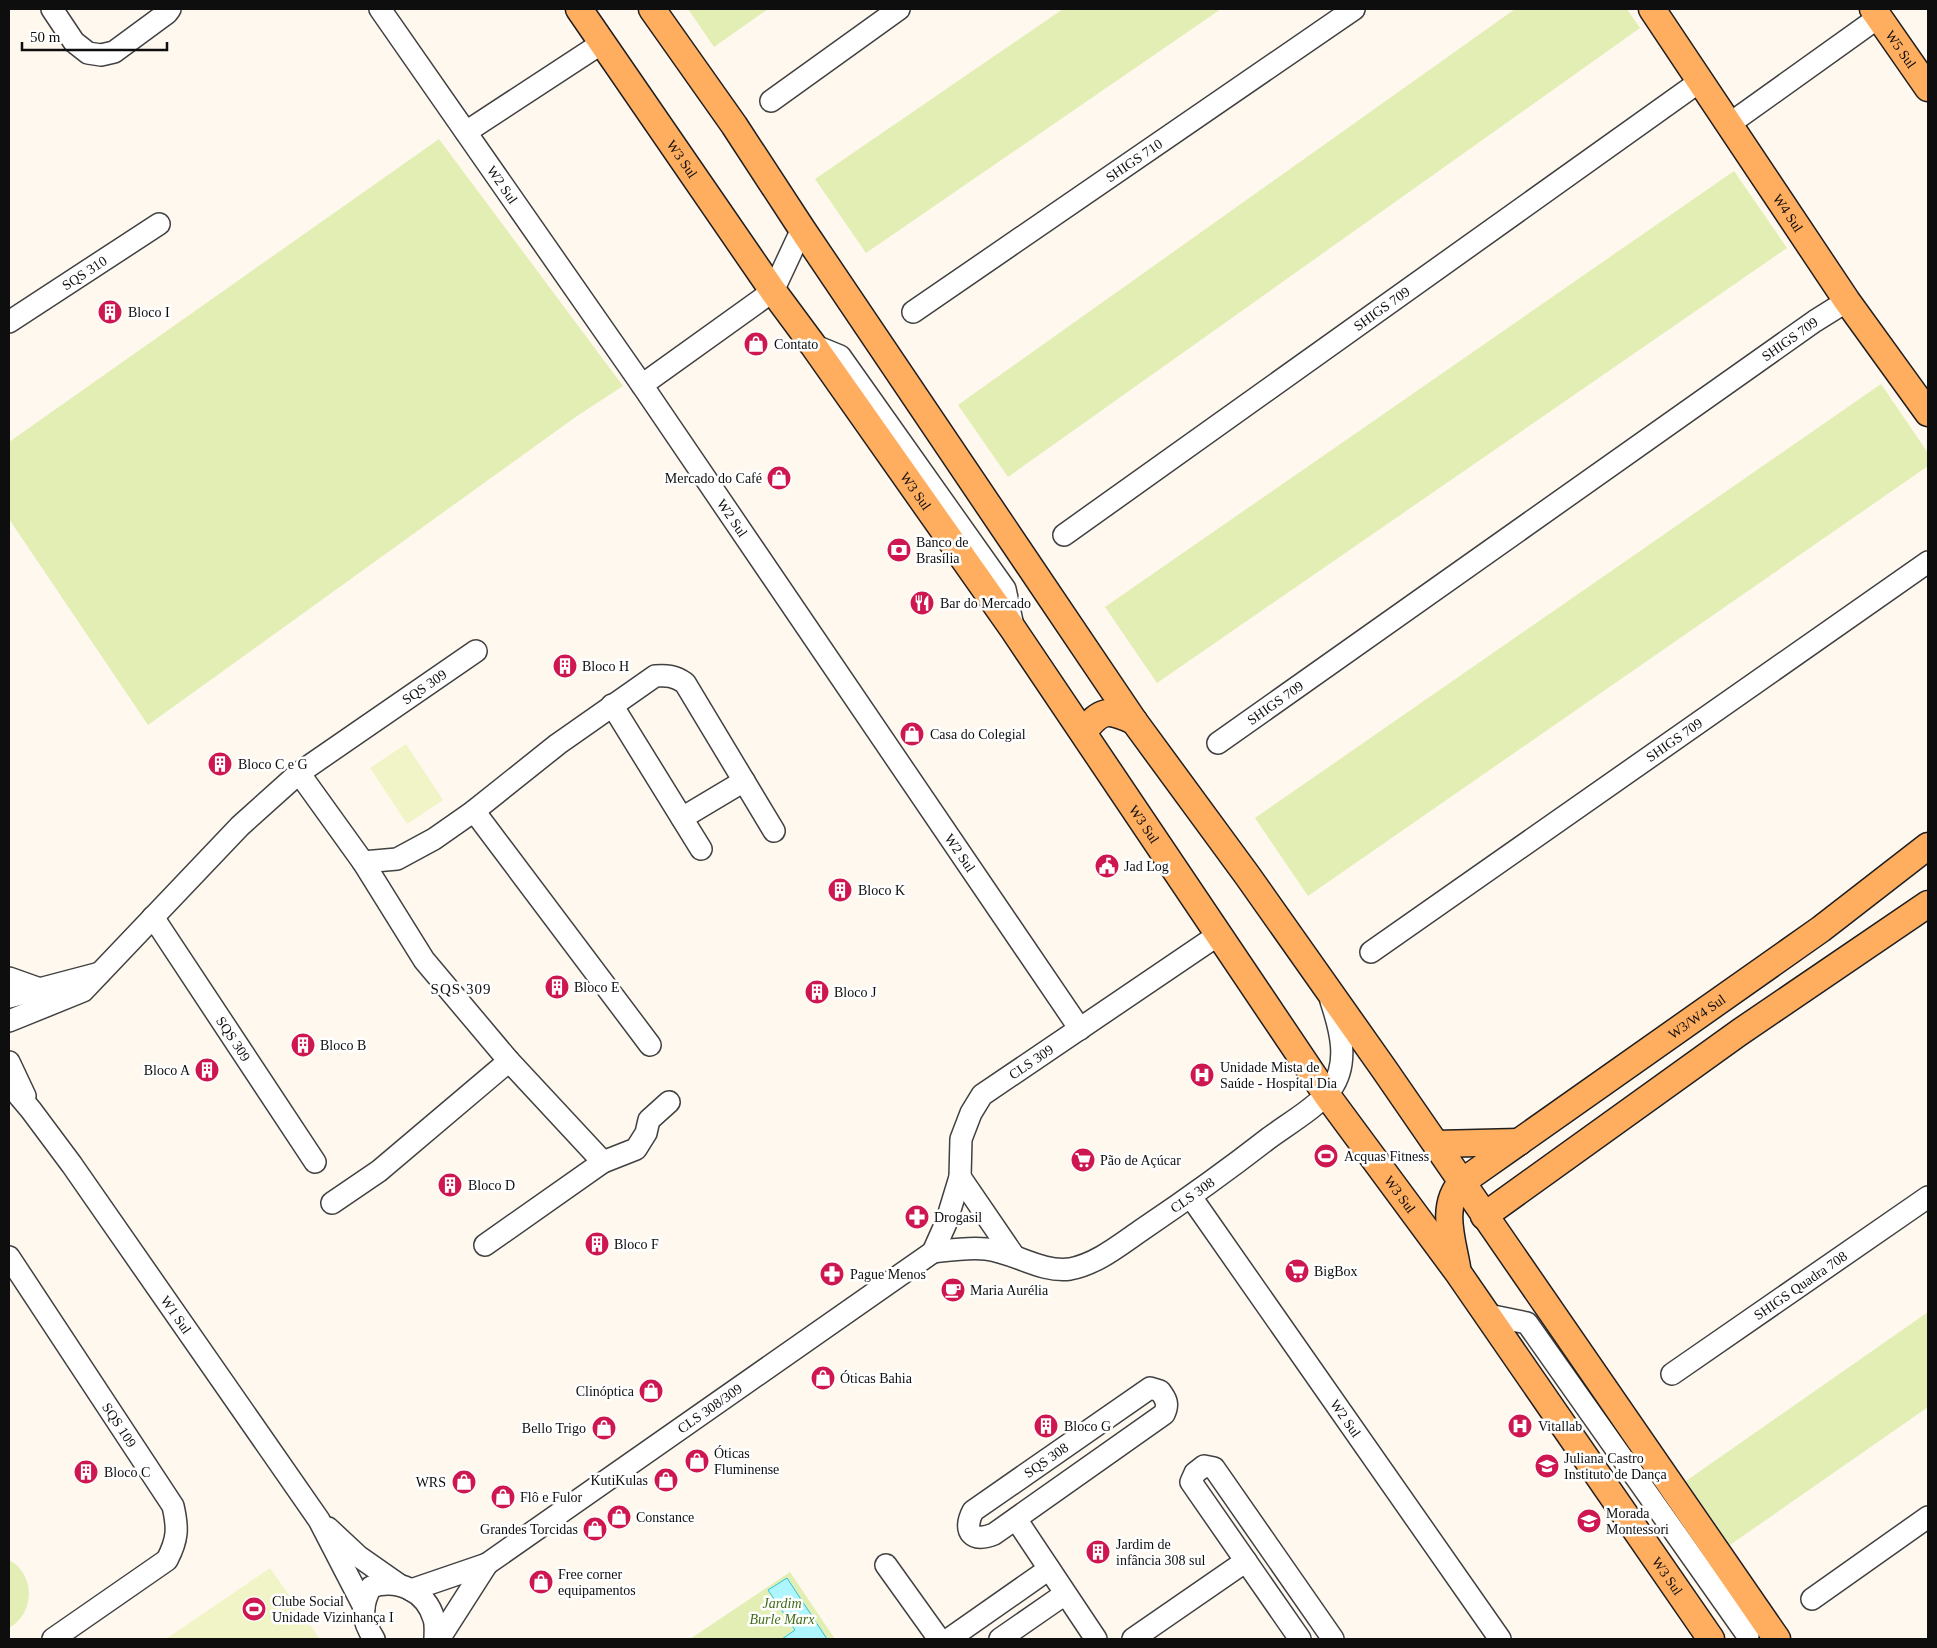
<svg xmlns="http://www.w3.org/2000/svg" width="1937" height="1648" font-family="Georgia,serif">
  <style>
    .green { fill: #e2eeb4 }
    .pitch { fill: #f1f4c7 }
    .water { fill: #aef5fd; stroke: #2dc5dc }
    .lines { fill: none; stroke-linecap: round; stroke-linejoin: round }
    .minor-casing { stroke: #414141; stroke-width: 24 }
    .major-casing { stroke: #1f1f1f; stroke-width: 29 }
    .minor { stroke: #fff; stroke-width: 21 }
    .major { stroke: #ffad5f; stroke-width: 26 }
    .labels { text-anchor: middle; stroke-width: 5; stroke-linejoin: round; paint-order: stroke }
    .street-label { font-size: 14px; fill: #0e0e0e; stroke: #fff }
    .poi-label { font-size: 14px; fill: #0e0e0e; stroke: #fff; text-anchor: start }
    .park-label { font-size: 14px; font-style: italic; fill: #406d17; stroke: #fff }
    .neighbourhood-label { font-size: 15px; letter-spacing: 1px; fill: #0e0e0e; stroke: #fff }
  </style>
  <rect width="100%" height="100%" fill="#fff8ef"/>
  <path class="green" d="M688 9H768L714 47Z
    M1063 9H1221L866 253 815 179Z
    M1515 9H1627L1640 28 1008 477 958 405Z
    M439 139 623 386 577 416 148 725 9 519V442Z
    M1734 171 1787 248 1157 683 1105 607Z
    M1881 384 1928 453V466L1308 896 1255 818Z
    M1928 1312V1407L1730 1545 1686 1481Z
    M9 1560C36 1574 35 1614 9 1628Z
    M790 1572 835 1639H690Z"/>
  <path class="pitch" d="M406 744 443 800 407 824 370 768Z
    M270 1568 320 1639H166Z"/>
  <path class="water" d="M787 1578 827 1639H782L795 1630 768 1590Z"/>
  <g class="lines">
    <defs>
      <g id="minor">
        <path d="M52 9 74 42 88 53 101 55 114 52 167 13 170 9"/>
        <path id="s1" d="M380 9 642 385 1080 1029"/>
        <path d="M771 101 899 9"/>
        <path d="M1728 125 1879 17"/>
        <path d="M466 132 602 43"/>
        <path id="s2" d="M913 312 1354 9"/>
        <path id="s3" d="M9 322 159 224"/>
        <path d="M813 345 840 356 1005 589 1013 626"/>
        <path d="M642 385 773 291 802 229"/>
        <path id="s4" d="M1064 535 1699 82"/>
        <path d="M612 705 701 849"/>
        <path id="s5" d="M1218 743 1815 321 1847 301"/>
        <path d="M299 773 363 862 424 960 509 1061 603 1162"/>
        <path d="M474 811 650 1045"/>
        <path d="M682 818 744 781"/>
        <path d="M363 862 397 859 434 839 474 811 558 744 655 676C667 675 675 676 685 683L774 831"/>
        <path id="s6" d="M153 917 315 1162"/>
        <path id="s7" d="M1371 952 1928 562"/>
        <path d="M9 978 40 989"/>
        <path d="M9 997 100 973"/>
        <path id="s8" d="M9 1021 83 991 240 826 299 773 476 651"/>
        <path d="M9 1062 25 1096"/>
        <path id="s9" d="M9 1084 31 1110 72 1165 319 1520 364 1607"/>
        <path d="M960 1177 1014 1256"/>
        <path id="s10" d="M1191 1197 1500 1639"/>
        <path d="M332 1203 379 1171 509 1061"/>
        <path d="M485 1245 603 1162 636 1149 646 1133 649 1120 669 1102"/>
        <path id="s11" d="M933 1252C950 1250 969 1247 986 1249 1014 1252 1041 1273 1070 1269 1097 1264 1121 1244 1143 1229 1186 1200 1228 1170 1269 1138 1288 1124 1317 1107 1331 1089 1350 1063 1340 1028 1331 1001"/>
        <path id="s12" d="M933 1252 946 1223 960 1177 961 1139 971 1113 982 1095 1218 935"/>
        <path id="s13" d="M9 1257 173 1506C178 1528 178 1539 167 1560L53 1639"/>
        <path d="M1488 1315 1527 1323 1748 1636 1747 1639"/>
        <path id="s14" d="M1672 1374 1928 1197"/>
        <path d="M1150 1388 1160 1391C1166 1399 1169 1404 1164 1414L994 1534C973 1543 962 1532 973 1511Z"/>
        <path d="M1016 1519 1096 1639"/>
        <path d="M328 1528 358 1556 398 1584"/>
        <path d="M886 1565 939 1639"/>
        <path id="s15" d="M411 1590 487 1564 933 1252"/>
        <path d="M1812 1599 1928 1517"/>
        <path d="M374 1639C362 1620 360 1607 371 1587 398 1578 426 1591 434 1619 436 1625 435 1633 435 1639"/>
        <path d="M439 1639 487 1564"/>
        <path d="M949 1639 1049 1569"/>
        <path d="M1000 1639 1065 1594"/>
        <path d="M1133 1639 1246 1561"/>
        <path d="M1300 1639 1191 1482 1195 1473 1204 1466 1214 1468 1333 1639"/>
      </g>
      <g id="major">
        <path id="s16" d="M579 9 773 291 813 345 1013 629 1326 1094 1459 1274 1711 1639"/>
        <path d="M652 9 734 125 802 229 1134 721 1247 875 1384 1069 1777 1639"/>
        <path id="s17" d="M1652 9 1847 301 1928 413"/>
        <path id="s18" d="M1873 9 1928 88"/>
        <path d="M1083 732C1102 709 1107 709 1134 721"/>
        <path d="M1436 1144 1519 1142"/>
        <path d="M1484 1216 1740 1032 1928 904"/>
        <path id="s19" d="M1457 1267C1452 1239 1440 1205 1462 1182L1821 929 1928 846"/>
      </g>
    </defs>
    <use href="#minor" class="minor-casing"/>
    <use href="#major" class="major-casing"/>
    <use href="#minor" class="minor"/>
    <use href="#major" class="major"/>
  </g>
  <defs>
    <symbol id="building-disc" viewBox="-11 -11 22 22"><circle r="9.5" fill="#ce1751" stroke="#fff"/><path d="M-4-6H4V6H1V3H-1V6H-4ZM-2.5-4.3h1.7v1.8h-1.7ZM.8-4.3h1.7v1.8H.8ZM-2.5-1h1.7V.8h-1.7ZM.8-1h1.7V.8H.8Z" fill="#fff"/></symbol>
    <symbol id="shop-disc" viewBox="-11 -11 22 22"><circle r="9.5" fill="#ce1751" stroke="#fff"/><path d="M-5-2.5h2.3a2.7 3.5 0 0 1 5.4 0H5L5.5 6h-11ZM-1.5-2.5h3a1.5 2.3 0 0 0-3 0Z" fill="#fff"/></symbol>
    <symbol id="bank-disc" viewBox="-11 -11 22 22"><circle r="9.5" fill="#ce1751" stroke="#fff"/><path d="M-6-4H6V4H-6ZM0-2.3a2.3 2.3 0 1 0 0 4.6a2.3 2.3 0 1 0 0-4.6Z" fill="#fff"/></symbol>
    <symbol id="restaurant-disc" viewBox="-11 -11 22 22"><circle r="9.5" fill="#ce1751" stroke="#fff"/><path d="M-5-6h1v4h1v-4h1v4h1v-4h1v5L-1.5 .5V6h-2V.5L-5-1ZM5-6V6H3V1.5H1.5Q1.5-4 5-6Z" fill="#fff"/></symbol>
    <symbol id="civic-disc" viewBox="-11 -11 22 22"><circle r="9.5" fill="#ce1751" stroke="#fff"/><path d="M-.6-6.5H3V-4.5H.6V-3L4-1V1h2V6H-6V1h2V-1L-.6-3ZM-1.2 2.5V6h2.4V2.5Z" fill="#fff"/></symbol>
    <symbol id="hospital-disc" viewBox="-11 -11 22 22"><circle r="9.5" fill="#ce1751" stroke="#fff"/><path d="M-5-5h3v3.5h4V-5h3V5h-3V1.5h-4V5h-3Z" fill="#fff"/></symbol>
    <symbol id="stadium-disc" viewBox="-11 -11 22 22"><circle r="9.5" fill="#ce1751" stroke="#fff"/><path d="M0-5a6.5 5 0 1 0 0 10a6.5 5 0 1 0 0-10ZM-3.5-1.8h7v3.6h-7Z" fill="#fff"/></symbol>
    <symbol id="supermarket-disc" viewBox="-11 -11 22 22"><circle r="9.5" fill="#ce1751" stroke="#fff"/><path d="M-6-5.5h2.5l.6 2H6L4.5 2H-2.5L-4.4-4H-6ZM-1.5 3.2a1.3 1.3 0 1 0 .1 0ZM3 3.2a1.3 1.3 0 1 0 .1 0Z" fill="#fff"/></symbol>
    <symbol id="pharmacy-disc" viewBox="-11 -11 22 22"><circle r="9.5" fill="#ce1751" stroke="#fff"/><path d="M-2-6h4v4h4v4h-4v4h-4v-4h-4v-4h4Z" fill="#fff"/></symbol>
    <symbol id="cafe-disc" viewBox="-11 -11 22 22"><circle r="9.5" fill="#ce1751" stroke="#fff"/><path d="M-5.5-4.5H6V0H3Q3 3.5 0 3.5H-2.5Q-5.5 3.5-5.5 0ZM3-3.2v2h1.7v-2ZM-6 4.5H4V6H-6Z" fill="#fff"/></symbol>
    <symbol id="school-disc" viewBox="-11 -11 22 22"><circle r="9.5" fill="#ce1751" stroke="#fff"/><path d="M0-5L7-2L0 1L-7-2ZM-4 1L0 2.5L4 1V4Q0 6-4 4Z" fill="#fff"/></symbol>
  </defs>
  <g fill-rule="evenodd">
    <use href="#building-disc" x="96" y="298" width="28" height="28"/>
    <use href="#shop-disc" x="742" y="330" width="28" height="28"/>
    <use href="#shop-disc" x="765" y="464" width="28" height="28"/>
    <use href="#bank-disc" x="885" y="536" width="28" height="28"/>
    <use href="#restaurant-disc" x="908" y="589" width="28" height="28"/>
    <use href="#building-disc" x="551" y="652" width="28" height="28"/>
    <use href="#shop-disc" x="898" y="720" width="28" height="28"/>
    <use href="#building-disc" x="206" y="750" width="28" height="28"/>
    <use href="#civic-disc" x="1093" y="852" width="28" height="28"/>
    <use href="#building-disc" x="826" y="876" width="28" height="28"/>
    <use href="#building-disc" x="543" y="973" width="28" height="28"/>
    <use href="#building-disc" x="803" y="978" width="28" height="28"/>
    <use href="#building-disc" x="289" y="1031" width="28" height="28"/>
    <use href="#building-disc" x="193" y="1056" width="28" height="28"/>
    <use href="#hospital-disc" x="1188" y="1061" width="28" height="28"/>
    <use href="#stadium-disc" x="1312" y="1142" width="28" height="28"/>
    <use href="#supermarket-disc" x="1069" y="1146" width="28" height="28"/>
    <use href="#building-disc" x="436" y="1171" width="28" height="28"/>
    <use href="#pharmacy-disc" x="903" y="1203" width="28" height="28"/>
    <use href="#building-disc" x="583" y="1230" width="28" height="28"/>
    <use href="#supermarket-disc" x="1283" y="1257" width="28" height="28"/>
    <use href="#pharmacy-disc" x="818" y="1260" width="28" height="28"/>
    <use href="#cafe-disc" x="939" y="1276" width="28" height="28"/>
    <use href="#shop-disc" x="809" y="1364" width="28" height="28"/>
    <use href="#shop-disc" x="637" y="1377" width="28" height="28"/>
    <use href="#building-disc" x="1032" y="1412" width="28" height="28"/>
    <use href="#hospital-disc" x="1506" y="1412" width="28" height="28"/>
    <use href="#shop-disc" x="590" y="1414" width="28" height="28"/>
    <use href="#shop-disc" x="683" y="1447" width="28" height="28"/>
    <use href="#school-disc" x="1533" y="1452" width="28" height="28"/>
    <use href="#building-disc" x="72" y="1458" width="28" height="28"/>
    <use href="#shop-disc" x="652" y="1466" width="28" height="28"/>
    <use href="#shop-disc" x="450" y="1468" width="28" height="28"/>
    <use href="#shop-disc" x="489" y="1483" width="28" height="28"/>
    <use href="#shop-disc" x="605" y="1503" width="28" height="28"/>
    <use href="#school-disc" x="1575" y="1507" width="28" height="28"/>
    <use href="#shop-disc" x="581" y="1515" width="28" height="28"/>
    <use href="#building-disc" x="1084" y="1538" width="28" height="28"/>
    <use href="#shop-disc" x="527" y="1568" width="28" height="28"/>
    <use href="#stadium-disc" x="240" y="1595" width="28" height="28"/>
  </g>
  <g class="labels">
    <g class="street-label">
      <text dy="5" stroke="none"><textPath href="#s18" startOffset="49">W5 Sul</textPath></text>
      <text dy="5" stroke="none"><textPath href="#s16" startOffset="182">W3 Sul</textPath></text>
      <text dy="5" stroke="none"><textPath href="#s2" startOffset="268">SHIGS 710</textPath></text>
      <text dy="5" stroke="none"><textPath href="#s1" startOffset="214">W2 Sul</textPath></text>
      <text dy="5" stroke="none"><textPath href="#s17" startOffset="245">W4 Sul</textPath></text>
      <text dy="5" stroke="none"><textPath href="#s3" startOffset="90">SQS 310</textPath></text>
      <text dy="5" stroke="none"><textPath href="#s4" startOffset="390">SHIGS 709</textPath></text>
      <text dy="5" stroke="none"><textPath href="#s5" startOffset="700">SHIGS 709</textPath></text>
      <text dy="5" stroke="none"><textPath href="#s16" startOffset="588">W3 Sul</textPath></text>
      <text dy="5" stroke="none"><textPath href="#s1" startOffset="619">W2 Sul</textPath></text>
      <text dy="5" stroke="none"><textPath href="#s8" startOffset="539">SQS 309</textPath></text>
      <text dy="5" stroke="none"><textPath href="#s5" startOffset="70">SHIGS 709</textPath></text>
      <text dy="5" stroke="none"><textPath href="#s7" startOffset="370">SHIGS 709</textPath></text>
      <text dy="5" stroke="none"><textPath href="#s16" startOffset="992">W3 Sul</textPath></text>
      <text dy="5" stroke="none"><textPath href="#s1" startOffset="1024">W2 Sul</textPath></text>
      <text dy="5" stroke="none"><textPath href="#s19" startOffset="376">W3/W4 Sul</textPath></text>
      <text dy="5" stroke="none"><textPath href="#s6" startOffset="146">SQS 309</textPath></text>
      <text dy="5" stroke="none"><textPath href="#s12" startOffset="226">CLS 309</textPath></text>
      <text dy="5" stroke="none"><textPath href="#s11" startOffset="284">CLS 308</textPath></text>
      <text dy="5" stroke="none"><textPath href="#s16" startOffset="1442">W3 Sul</textPath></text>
      <text dy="5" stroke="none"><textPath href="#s14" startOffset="156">SHIGS Quadra 708</textPath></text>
      <text dy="5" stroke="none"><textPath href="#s9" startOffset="285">W1 Sul</textPath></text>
      <text dy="5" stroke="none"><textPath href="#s15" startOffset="352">CLS 308/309</textPath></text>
      <text dy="5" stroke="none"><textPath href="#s10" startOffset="270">W2 Sul</textPath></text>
      <text dy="5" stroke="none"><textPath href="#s13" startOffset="201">SQS 109</textPath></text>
      <text transform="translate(1046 1460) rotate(-35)" y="5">SQS 308</text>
      <text dy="5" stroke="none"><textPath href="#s16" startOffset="1908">W3 Sul</textPath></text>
    </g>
    <g class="poi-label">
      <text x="128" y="317">Bloco I</text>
      <text x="774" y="349">Contato</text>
      <text x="762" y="483" text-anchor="end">Mercado do Café</text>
      <text x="916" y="547">Banco de<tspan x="916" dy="16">Brasília</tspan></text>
      <text x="940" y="608">Bar do Mercado</text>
      <text x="582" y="671">Bloco H</text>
      <text x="930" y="739">Casa do Colegial</text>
      <text x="238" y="769">Bloco C e G</text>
      <text x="1124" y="871">Jad Log</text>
      <text x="858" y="895">Bloco K</text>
      <text x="574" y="992">Bloco E</text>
      <text x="834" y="997">Bloco J</text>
      <text x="320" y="1050">Bloco B</text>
      <text x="1220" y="1072">Unidade Mista de<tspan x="1220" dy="16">Saúde - Hospital Dia</tspan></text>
      <text x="190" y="1075" text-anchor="end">Bloco A</text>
      <text x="1344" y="1161">Acquas Fitness</text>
      <text x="1100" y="1165">Pão de Açúcar</text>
      <text x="468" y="1190">Bloco D</text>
      <text x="934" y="1222">Drogasil</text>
      <text x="614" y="1249">Bloco F</text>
      <text x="1314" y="1276">BigBox</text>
      <text x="850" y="1279">Pague Menos</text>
      <text x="970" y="1295">Maria Aurélia</text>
      <text x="840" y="1383">Óticas Bahia</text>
      <text x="634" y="1396" text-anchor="end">Clinóptica</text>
      <text x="1064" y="1431">Bloco G</text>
      <text x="1538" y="1431">Vitallab</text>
      <text x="586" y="1433" text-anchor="end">Bello Trigo</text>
      <text x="714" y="1458">Óticas<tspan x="714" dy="16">Fluminense</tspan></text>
      <text x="1564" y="1463">Juliana Castro<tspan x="1564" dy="16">Instituto de Dança</tspan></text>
      <text x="104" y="1477">Bloco C</text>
      <text x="648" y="1485" text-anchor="end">KutiKulas</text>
      <text x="446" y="1487" text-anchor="end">WRS</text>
      <text x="520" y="1502">Flô e Fulor</text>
      <text x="1606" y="1518">Morada<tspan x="1606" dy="16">Montessori</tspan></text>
      <text x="636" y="1522">Constance</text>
      <text x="578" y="1534" text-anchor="end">Grandes Torcidas</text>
      <text x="1116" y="1549">Jardim de<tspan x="1116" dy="16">infância 308 sul</tspan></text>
      <text x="558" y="1579">Free corner<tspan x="558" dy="16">equipamentos</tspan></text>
      <text x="272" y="1606">Clube Social<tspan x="272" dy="16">Unidade Vizinhança I</tspan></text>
    </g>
    <g class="park-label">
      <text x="782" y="1608">Jardim<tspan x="782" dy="16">Burle Marx</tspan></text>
    </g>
    <g class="neighbourhood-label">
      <text x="461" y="994">SQS 309</text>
    </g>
  </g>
  <rect width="1937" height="1648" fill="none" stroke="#0e0e0e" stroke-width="20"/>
  <path d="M22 42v8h145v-8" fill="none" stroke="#0e0e0e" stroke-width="2.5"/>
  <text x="30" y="42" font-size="15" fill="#0e0e0e" stroke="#ffffff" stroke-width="4" paint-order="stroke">50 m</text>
</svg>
